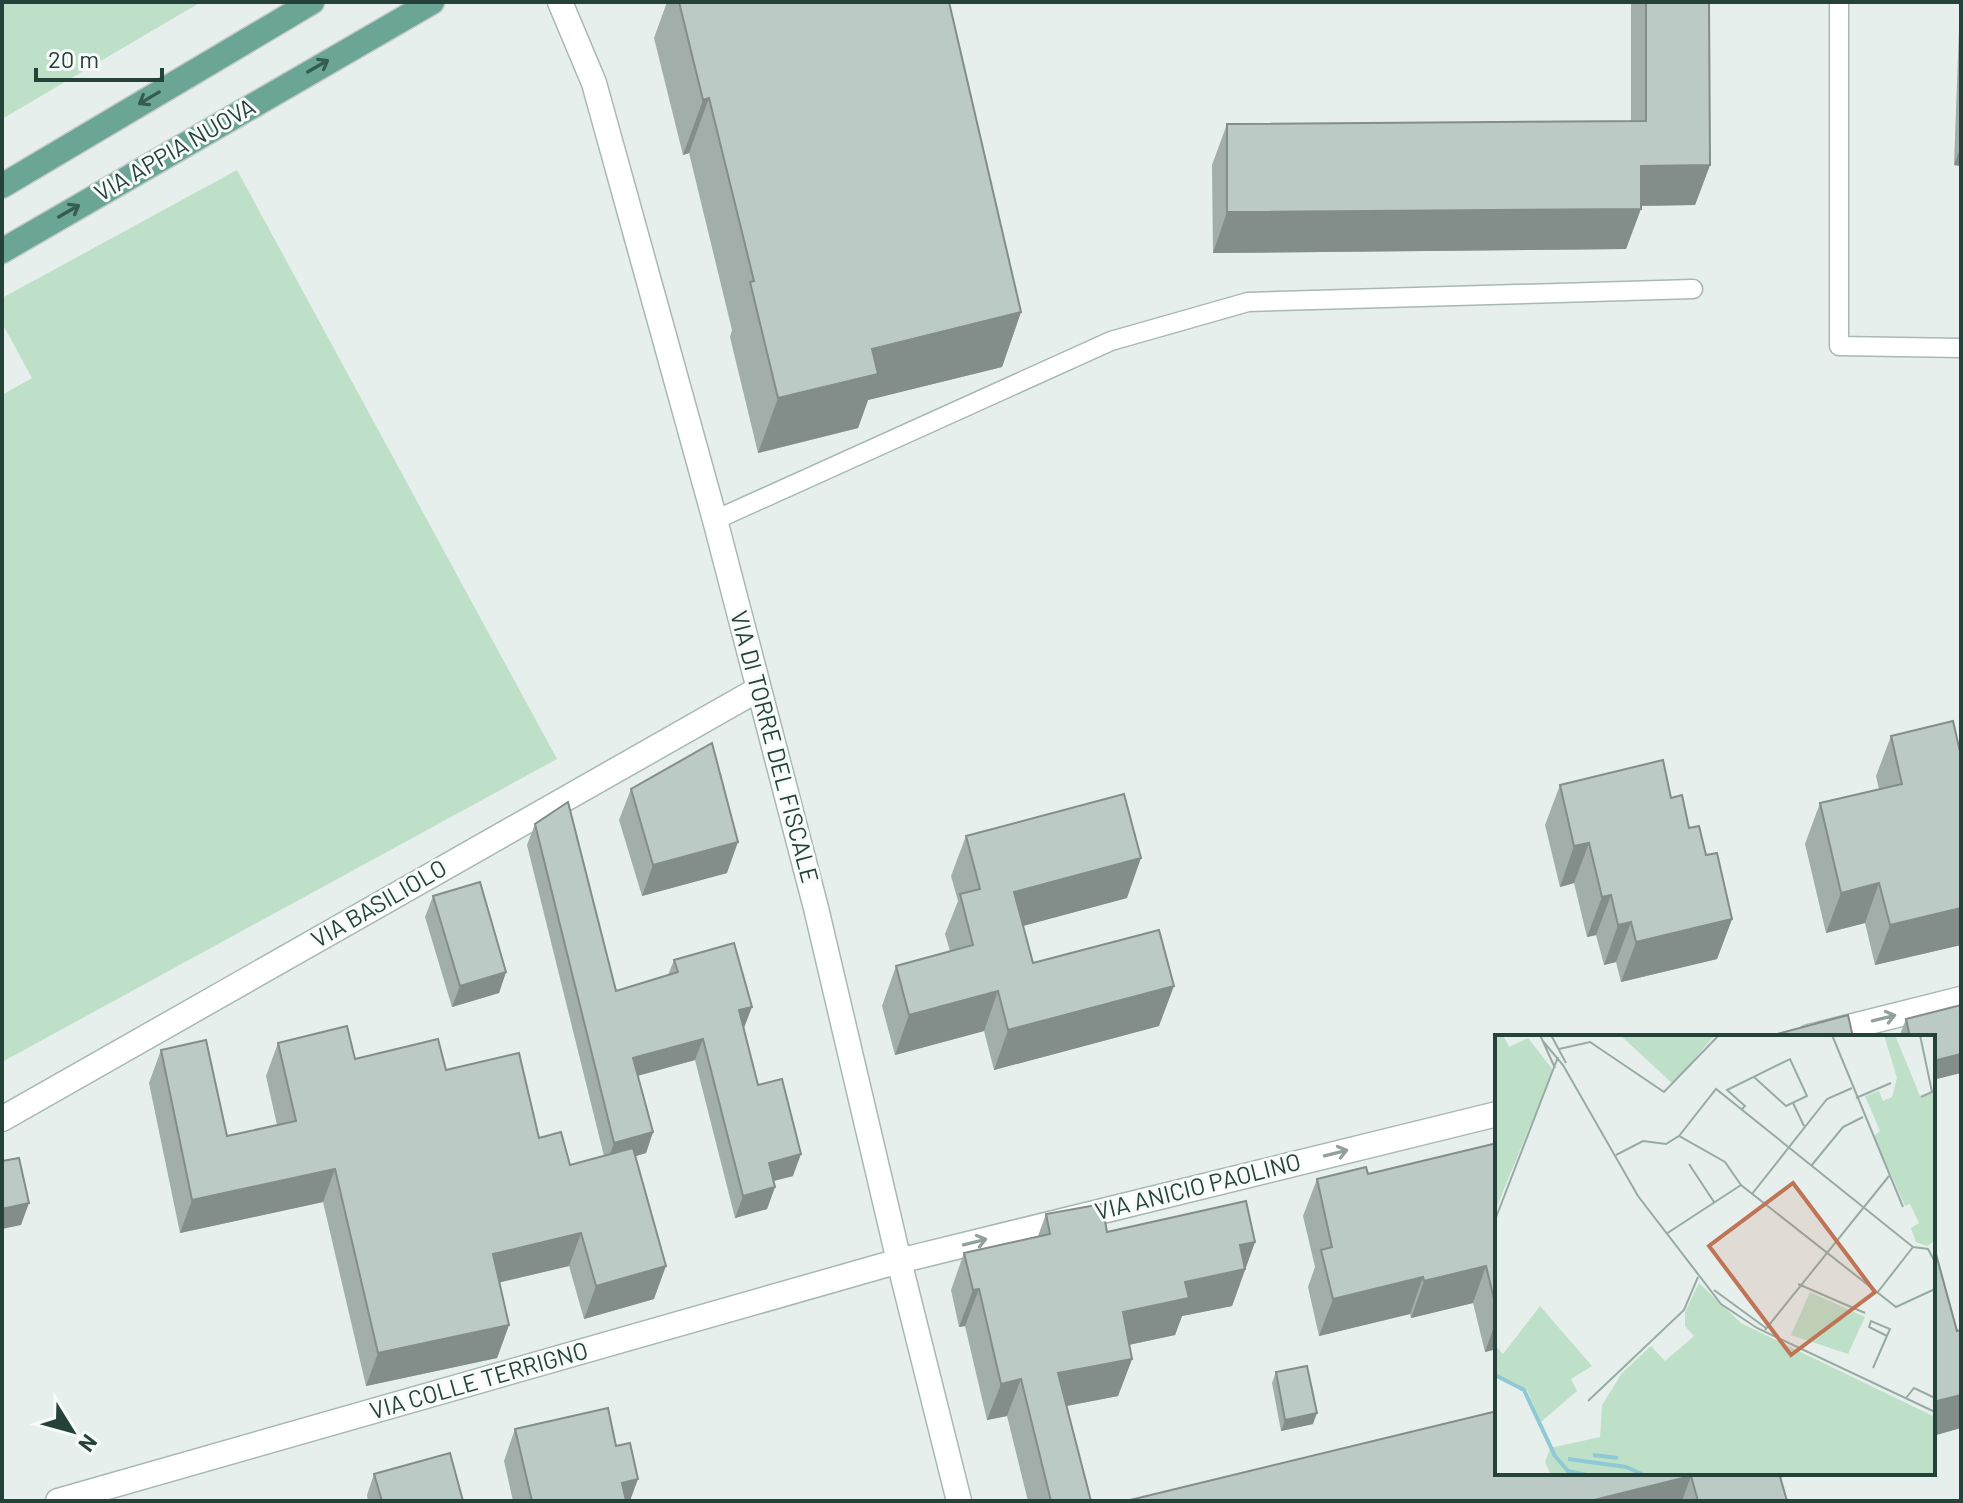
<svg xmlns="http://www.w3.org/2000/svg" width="1963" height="1503" font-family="Barlow,sans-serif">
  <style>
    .green { fill: #bfe0c8 }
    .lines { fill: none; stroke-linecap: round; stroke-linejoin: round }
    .lane-casing { stroke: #a8b8b2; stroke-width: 21 }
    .street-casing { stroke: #a8b8b2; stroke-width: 27 }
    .primary-casing { stroke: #c2cac8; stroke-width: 27 }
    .lane { stroke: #fff; stroke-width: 18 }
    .street { stroke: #fff; stroke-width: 24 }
    .primary { stroke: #6aa596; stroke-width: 24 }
    .wall { fill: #a1aea9 }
    .shaded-wall { fill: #838d89 }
    .building { fill: #bbcac4; stroke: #838d89; stroke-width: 2 }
    .oneway { stroke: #365b51 }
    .oneway2 { stroke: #92a09c }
    .labels { text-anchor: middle; stroke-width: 6; stroke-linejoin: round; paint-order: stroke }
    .street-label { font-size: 24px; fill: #24423a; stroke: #f7fbf9 }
    .inset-river { fill: none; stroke: #8ec9d4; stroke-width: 4 }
    .inset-road { fill: none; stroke: #98aaa4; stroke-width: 2 }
    .view { fill: #c07456; fill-opacity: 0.15; stroke: #c07456; stroke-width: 4 }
    .inset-edge { fill: none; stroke: #24423a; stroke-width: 4 }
  </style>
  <rect width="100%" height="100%" fill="#e6efeb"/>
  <path class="green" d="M2 2H201L2 119Z
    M237 170 557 759 2 1062V395L32 378 2 323V298Z"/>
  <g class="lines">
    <defs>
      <path id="lane" d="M1839 2V346L1961 348
        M715 520 1111 341 1248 302 1693 289"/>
      <path id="street" d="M560 2 594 83 715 520 816 908 899 1261 959 1501
        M1809 1037 1961 999
        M2 1119 757 690
        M58 1501 899 1261 1497 1114"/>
      <path id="primary" d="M2 186 312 2
        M2 251 432 2"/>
    </defs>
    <use href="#lane" class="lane-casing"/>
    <use href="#street" class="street-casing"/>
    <use href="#primary" class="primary-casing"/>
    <use href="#lane" class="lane"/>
    <use href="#street" class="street"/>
    <use href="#primary" class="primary"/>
  </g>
  <path class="wall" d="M667 2H949L1021 312 1002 367 868 400 858 428 758 453 730 337 732 330 689 153 683 155 654 38Z
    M1631 2H1709L1710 165 1695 205 1641 206 1626 249 1213 253 1212 165 1227 124 1631 121Z
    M1960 2H1961V166L1954 165Z
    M1891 736 1961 756V945L1875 965 1865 923 1826 933 1805 844 1820 803 1879 789 1876 776Z
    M1560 785 1671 798 1706 855 1732 919 1717 959 1621 982 1616 962 1604 965 1596 935 1587 937 1574 883 1560 887 1545 825Z
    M631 789 727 873 642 896 619 820Z
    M535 824 616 991 668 975 674 960 744 1028 758 1085 793 1176 774 1181 775 1187 767 1209 735 1218 695 1060 638 1076 653 1132 646 1153 635 1156 654 1299 584 1319 569 1266 499 1282 509 1325 497 1358 366 1386 323 1202 180 1233 149 1083 161 1050 227 1136 277 1125 266 1076 278 1043 355 1059 446 1070 539 1138 570 1165 604 1156 527 845Z
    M966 836 1127 898 1023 926 1033 963 1159 1026 994 1070 984 1031 895 1055 882 1006 896 966 950 951 945 934 958 901 951 876Z
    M433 896 506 972 499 993 452 1007 425 917Z
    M1906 1019 1933 1037H1899Z
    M1497 1143V1349L1485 1352 1473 1303 1411 1318 1410 1314 1319 1336 1308 1287 1315 1267 1303 1216 1317 1179 1368 1174Z
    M1046 1214 1107 1232 1255 1242 1232 1306 1182 1316 1175 1335 1129 1345 1132 1359 1118 1396 1067 1406 1091 1501H1028L1007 1416 987 1420 965 1326 959 1327 951 1290 964 1253 1038 1236Z
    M1276 1372 1313 1424 1281 1431 1272 1383Z
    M515 1429 630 1501H513L504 1461Z
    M1497 1473H1797L1780 1478 1787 1501H1126Z
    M374 1474 463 1501H368L367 1495Z"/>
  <path class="shaded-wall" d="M709 98 689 153 683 155 703 100Z
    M1961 147V166L1954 165Z
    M1710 165 1695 205 1626 206 1641 166Z
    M1641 209 1626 249 1213 253 1227 212Z
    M1021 312 1002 367 868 400 858 428 758 453 778 398 872 349Z
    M738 842 727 873 642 896 653 865Z
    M1589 843 1574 883 1560 887 1574 846Z
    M1141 858 1127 898 1000 932 1014 892Z
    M1879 883 1865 923 1826 933 1841 893Z
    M1611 895 1596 935 1587 937 1602 897Z
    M1961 908V945L1875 965 1890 925Z
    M1732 919 1717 959 1621 982 1636 942Z
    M1631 922 1616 962 1604 965 1618 925Z
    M506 972 499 993 452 1007 460 986Z
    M1174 986 1159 1026 994 1070 1008 1030Z
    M998 991 984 1031 895 1055 909 1015Z
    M752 1007 744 1028 731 1032 739 1010Z
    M703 1039 695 1060 625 1079 633 1058Z
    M1961 1054V1073L1933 1080V1061Z
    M653 1132 646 1153 606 1165 614 1143Z
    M801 1154 793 1176 761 1184 769 1163Z
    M335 1169 323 1202 180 1233 192 1200Z
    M775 1187 767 1209 735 1218 743 1196Z
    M29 1203 21 1225 2 1229V1209Z
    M581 1233 569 1266 481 1287 493 1254Z
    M1255 1242 1232 1306 1182 1316 1175 1335 1109 1349 1123 1312 1185 1282 1240 1245Z
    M666 1266 654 1299 584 1319 596 1286Z
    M1486 1266 1473 1303 1411 1318 1424 1281Z
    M1423 1277 1410 1314 1319 1336 1333 1299Z
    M979 1289 965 1326 959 1327 973 1290Z
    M1497 1318V1349L1485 1352Z
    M509 1325 497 1358 366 1386 378 1353Z
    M1132 1359 1118 1396 1045 1410 1058 1373Z
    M1021 1379 1007 1416 987 1420 1001 1384Z
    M1961 1395V1428L1933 1436V1402Z
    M1317 1413 1313 1424 1281 1431 1285 1420Z
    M1774 1473H1797L1778 1478Z
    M1691 1476 1682 1501H1590Z
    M638 1479 630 1501H616L622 1483Z"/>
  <path class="building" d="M679 2H949L1021 312 872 349 878 374 778 398 750 282 754 281 709 98 703 100Z
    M1646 2H1709L1710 165 1641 166V209L1227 212V124L1646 121Z
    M1953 721 1961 756V908L1890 925 1879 883 1841 893 1820 803 1902 784 1891 736Z
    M712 743 738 842 653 865 631 789Z
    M1663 760 1671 798 1682 795 1689 828 1699 826 1706 855 1717 853 1732 919 1636 942 1631 922 1618 925 1611 895 1602 897 1589 843 1574 846 1560 785Z
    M1124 794 1141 858 1014 892 1033 963 1159 930 1174 986 1008 1030 998 991 909 1015 896 966 973 945 960 894 980 889 966 836Z
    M568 802 616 991 678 972 674 960 734 943 752 1007 739 1010 758 1085 782 1079 801 1154 769 1163 775 1187 743 1196 703 1039 633 1058 653 1132 614 1143 535 824Z
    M480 882 506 972 460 986 433 896Z
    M1961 1005V1054L1933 1061V1037H1910L1906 1019Z
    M1848 1015 1853 1037H1766Z
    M347 1026 355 1059 438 1039 446 1070 519 1053 539 1138 561 1132 570 1165 633 1148 666 1266 596 1286 581 1233 493 1254 509 1325 378 1353 335 1169 192 1200 161 1050 206 1040 227 1136 296 1121 278 1043Z
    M1497 1143V1311L1486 1266 1424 1281 1423 1277 1333 1299 1321 1250 1332 1247 1317 1179 1366 1167 1368 1174Z
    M19 1158 29 1203 2 1209V1161Z
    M1246 1201 1255 1242 1240 1245 1245 1269 1185 1282 1189 1298 1123 1312 1132 1359 1058 1373 1091 1501H1051L1021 1379 1001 1384 979 1289 973 1290 964 1253 1050 1234 1046 1214 1102 1204 1107 1232Z
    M1933 1243 1957 1331 1961 1330V1395L1933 1402Z
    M1307 1366 1317 1413 1285 1420 1276 1372Z
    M608 1408 616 1446 630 1443 638 1479 622 1483 626 1501H532L515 1429Z
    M1497 1411V1473H1779L1787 1501H1698L1691 1476 1590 1501H1126Z
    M450 1453 463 1501H382L374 1474Z"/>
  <defs><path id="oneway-shaft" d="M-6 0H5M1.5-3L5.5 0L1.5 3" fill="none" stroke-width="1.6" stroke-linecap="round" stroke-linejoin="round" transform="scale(2)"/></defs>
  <g class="oneway">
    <use href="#oneway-shaft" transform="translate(318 66) rotate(-30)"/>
    <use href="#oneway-shaft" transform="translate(149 98) rotate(149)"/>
    <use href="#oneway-shaft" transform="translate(69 211) rotate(-30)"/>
  </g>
  <g class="oneway2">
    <use href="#oneway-shaft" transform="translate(1884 1018) rotate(-14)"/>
    <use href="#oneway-shaft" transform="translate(1336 1153) rotate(-14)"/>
    <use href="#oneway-shaft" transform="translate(975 1242) rotate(-14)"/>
  </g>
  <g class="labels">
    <g class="street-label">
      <text transform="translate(175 150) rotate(-30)" y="8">VIA APPIA NUOVA</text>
      <text transform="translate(774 747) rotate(75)" y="8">VIA DI TORRE DEL FISCALE</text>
      <text transform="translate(379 904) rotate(-30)" y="8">VIA BASILIOLO</text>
      <text transform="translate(1198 1187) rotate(-14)" y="8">VIA ANICIO PAOLINO</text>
      <text transform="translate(479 1381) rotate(-16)" y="8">VIA COLLE TERRIGNO</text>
    </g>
  </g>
  <g transform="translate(1495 1035)">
    <rect width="440" height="440" fill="#e6efeb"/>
    <path d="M0 0H8L14 12 33 3 58 35 0 176ZM125 0H220L178 49ZM389 0H400L425 61 440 55V206L432 211 421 207 416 193 424 188 415 169 410 171 379 101 385 96 370 61 384 56 388 66 397 62 402 43ZM204 248 246 288 440 382V440H56L50 427 55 413 105 402 107 370 127 338 156 311 170 326 199 301 190 291V277ZM315 257 370 282 353 319 296 300ZM45 271 97 331 76 344 82 356 46 387 32 355 0 340V310L8 319Z" fill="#bfe0c8"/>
    <path class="inset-river" d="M0 340 29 355 60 421 73 436 91 440M98 420 123 423M73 424 131 432 149 440"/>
    <path class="inset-road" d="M45 0 60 33M56 0 71 28M337 0 408 172M425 0 437 57 426 62M47 5 68 30 143 161 226 269 262 293 440 377M64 14 95 7 169 57 224 0M361 63 396 48M298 68 309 91M246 75 250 71 232 55 295 24 312 61 291 71 259 42M184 101 221 54 418 212M121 120 148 106 171 109 184 101 230 127 246 150 401 272 440 254M194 129 219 167M316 131 348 92 368 82M257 159 332 64 357 53M0 185 63 22M171 199 246 150M418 212 433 214 440 227M303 249 370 278M219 255 271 293M382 258 418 212M270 295 394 141M378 333 391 303 395 294 376 286 374 292 392 301M411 363 419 353 440 363M93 366 189 275 203 242"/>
    <path class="view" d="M298 148 380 257 296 320 214 211Z"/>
    <rect width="440" height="440" class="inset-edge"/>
  </g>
  <rect width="1963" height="1503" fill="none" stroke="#24423a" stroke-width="8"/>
  <g transform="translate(72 1431) rotate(127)" stroke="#f7fbf9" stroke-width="6" paint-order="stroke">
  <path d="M0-6L14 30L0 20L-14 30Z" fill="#24423a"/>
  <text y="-12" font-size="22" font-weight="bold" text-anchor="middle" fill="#24423a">N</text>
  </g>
  <path d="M36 68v12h126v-12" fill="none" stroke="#24423a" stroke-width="4"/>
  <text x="48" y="68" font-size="24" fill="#24423a" stroke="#f7fbf9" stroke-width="6" paint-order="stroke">20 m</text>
</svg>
